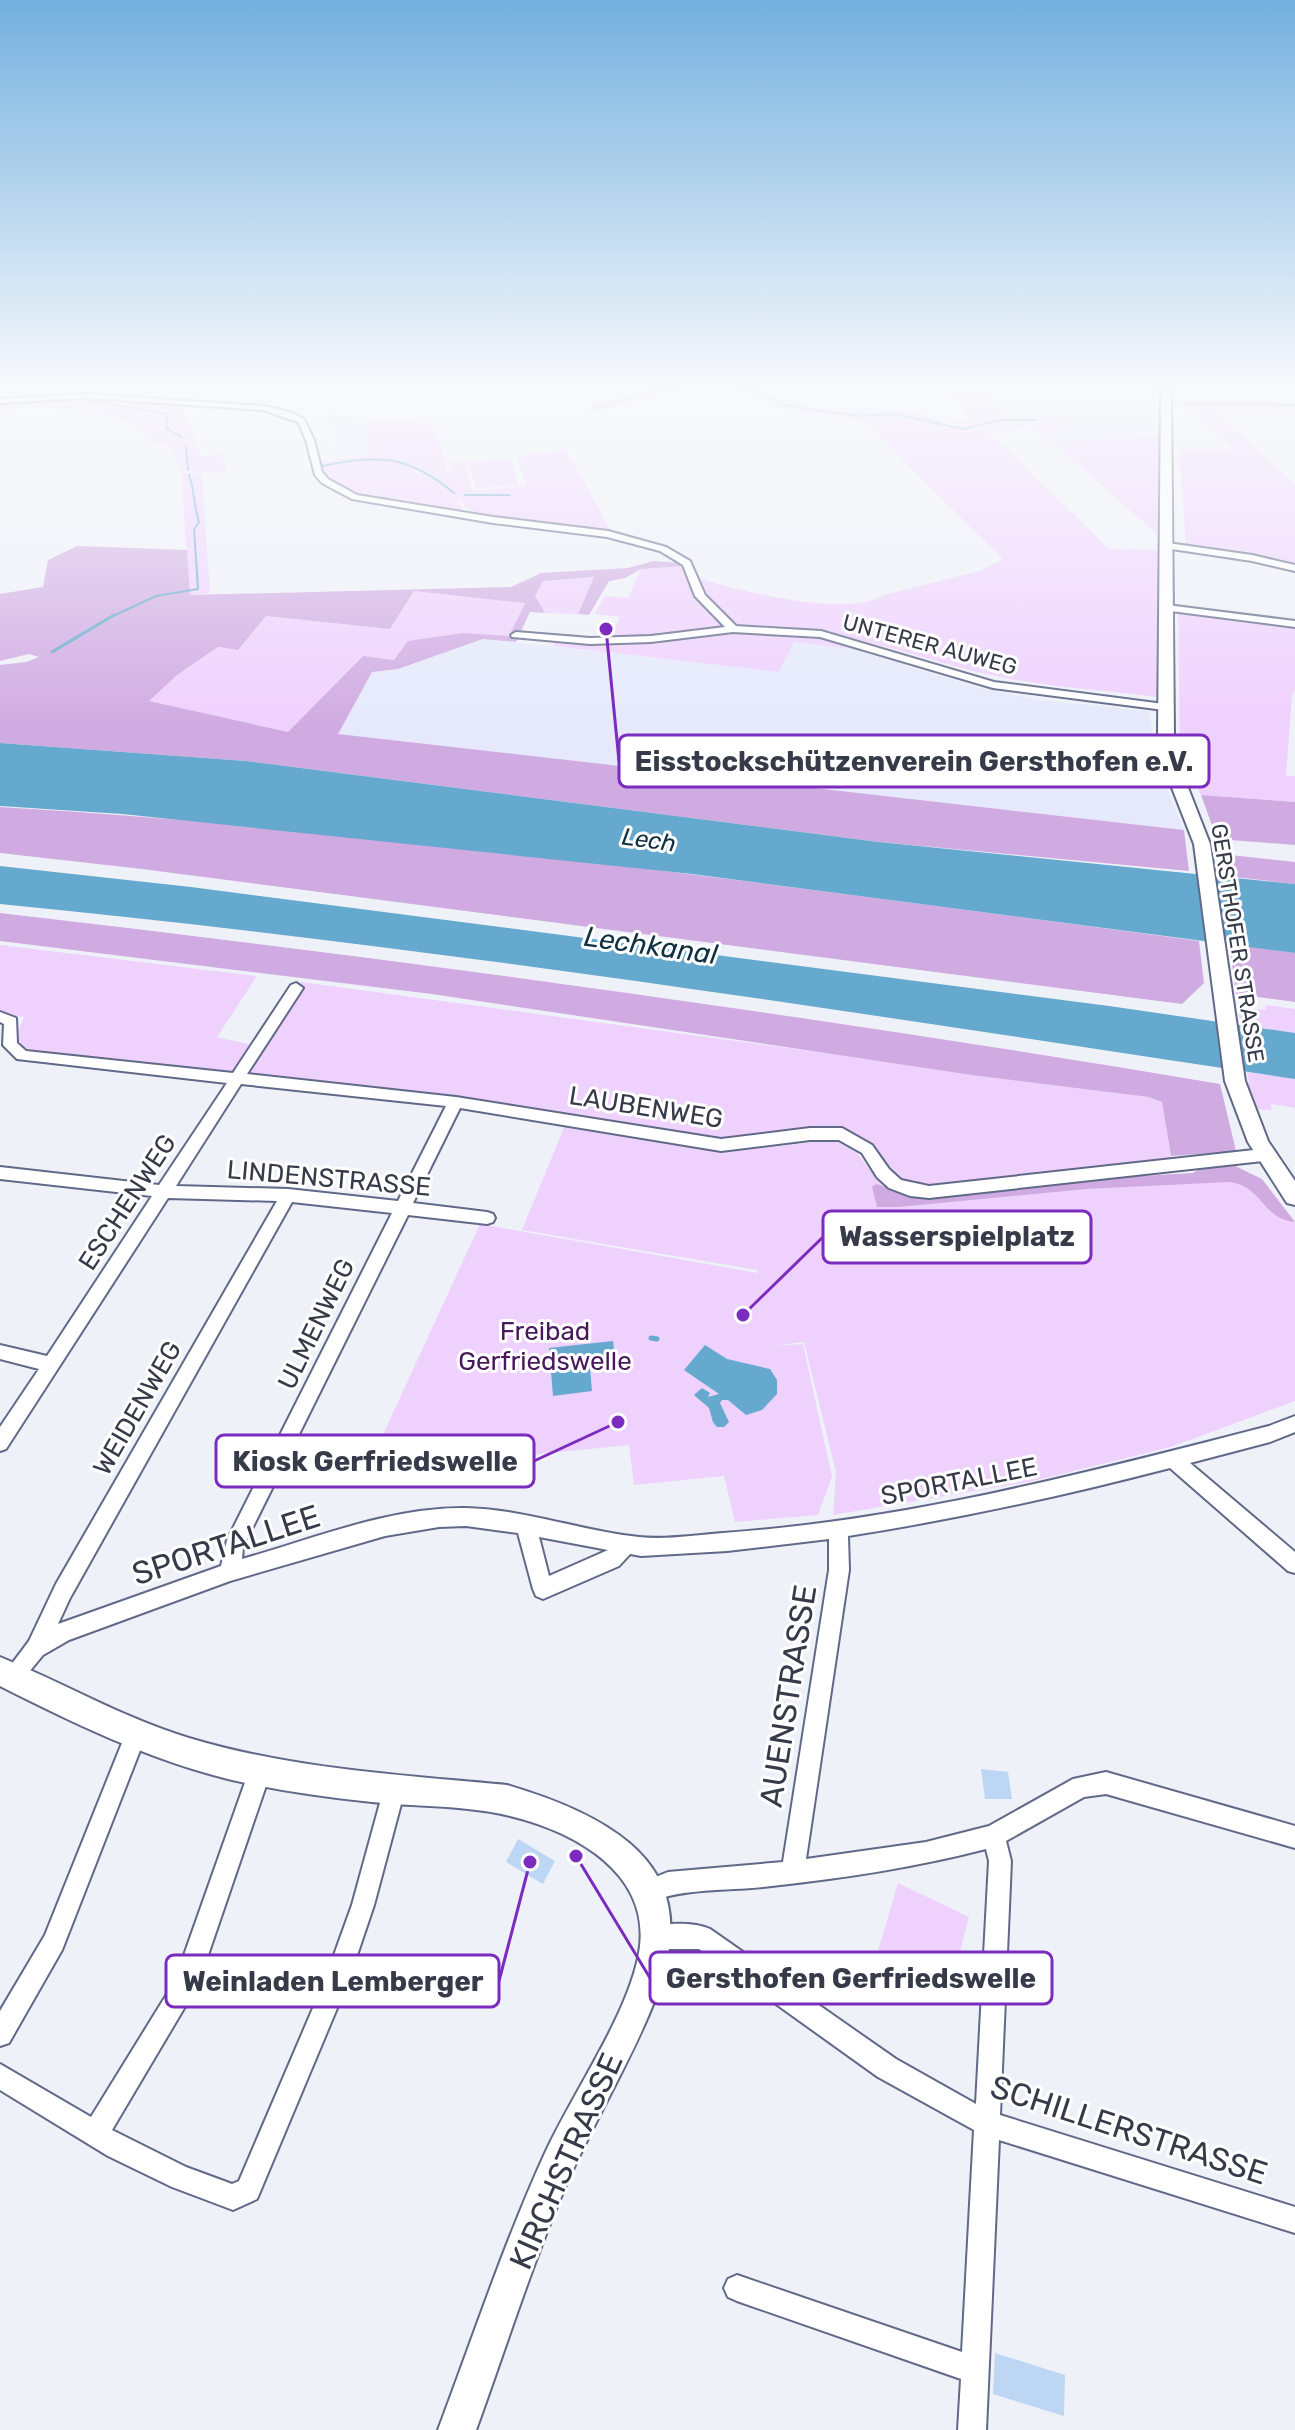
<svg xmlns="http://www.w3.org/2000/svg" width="1295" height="2430" font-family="Rubik,sans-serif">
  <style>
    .built { fill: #e5e9fb }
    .green { fill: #efd1fe }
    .forest { fill: #d0abe2; fill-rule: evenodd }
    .water { fill: #66a9ce }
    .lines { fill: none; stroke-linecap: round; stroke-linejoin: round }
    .stream-far2 { stroke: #66a9ce; stroke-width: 2 }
    .stream-far1 { stroke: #66a9ce; stroke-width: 3 }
    .stream { stroke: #66a9ce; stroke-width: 5 }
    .building { fill: #bdd6f4 }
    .street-casing { stroke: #616988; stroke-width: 4 }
    .secondary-casing { stroke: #616988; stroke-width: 4 }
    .street { fill: #fff; fill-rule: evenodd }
    .secondary { fill: #fff; fill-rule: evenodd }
    .labels { text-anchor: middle; stroke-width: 6; stroke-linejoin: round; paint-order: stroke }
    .far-street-label { font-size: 22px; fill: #373b49; stroke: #fff }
    .far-water-label { font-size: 24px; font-style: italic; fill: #113040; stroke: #fff }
    .street-label { font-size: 26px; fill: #373b49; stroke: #fff }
    .park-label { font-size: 26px; fill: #481a5b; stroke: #fff }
    .water-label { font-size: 28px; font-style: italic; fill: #113040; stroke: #fff }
    .near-street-label { font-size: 32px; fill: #373b49; stroke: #fff }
    .leader { fill: none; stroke: #7b2cbf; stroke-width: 3 }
    .callout-dot { fill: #7b2cbf; stroke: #fff; stroke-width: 3 }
    .callout { fill: #fff; stroke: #7b2cbf; stroke-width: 3 }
    .callout-label { font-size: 28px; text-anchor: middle; font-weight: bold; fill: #373b49 }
  </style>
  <rect width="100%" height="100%" fill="#eff1f8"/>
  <path class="built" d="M981 386H1162L1161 436 1058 442 1048 433 1071 432 1062 420 1012 422Z
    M327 413 363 419 372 454 338 457Z
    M483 639 779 672 793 642 850 649 984 689 1032 699 1148 711 1164 783 1184 830 337 734 372 672 398 669Z"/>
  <path class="green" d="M763 386 778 399 802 406 843 412 907 410 943 422 974 420 939 386H981L1012 422 1062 419 1071 432 1049 434 1058 442 1161 436 1163 539 1035 427 988 431 1109 549 1162 550 1157 697C1105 690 1052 688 1000 677 913 659 829 620 739 626L705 596 697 578C739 590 845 619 884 595L979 571 1003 559 864 422 783 409 746 394 696 392 657 396 593 413 588 404 668 387Z
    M85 396 180 404C185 421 196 432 197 450L203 456 223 454 226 473 181 471 173 449 148 439 135 424 80 409 23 407 0 411V402Z
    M1180 399 1295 402V412L1215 410 1295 484V566L1186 544 1179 449 1233 450 1187 408 1175 407Z
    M363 419 429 422 437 432 448 472 453 471 450 463 464 461 472 491 526 486 517 457 566 449 612 533 476 515 465 507 462 500 457 501 464 513 356 496 327 480 317 463 372 454Z
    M510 458 519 485 476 488 468 462Z
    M181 473H202L210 593 190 595Z
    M684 566 697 597 725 629 611 638 620 617 595 614 604 596 628 598 641 569Z
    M595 577 578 614 545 613 534 596 543 581Z
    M414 591 525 602 509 637 463 633 394 660 363 656 288 732 148 701 177 675 218 647 238 650 266 616 390 629Z
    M1178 611 1295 625V690L1292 696 1286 776H1295V802L1201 795 1180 751Z
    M767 631 819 638 850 649 794 642 779 672 553 646 555 642 589 643Z
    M0 945 257 976 217 1037 261 1047 301 982 1149 1097 1162 1101 1171 1159 927 1187C919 1185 909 1184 902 1181 881 1170 880 1143 848 1131 828 1123 742 1141 710 1140L498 1103 28 1050 19 1045 16 1036 24 1017 0 1014Z
    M1237 1004 1241 1007 1266 1010V1005L1295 1009V1033L1241 1025Z
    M1247 1072 1295 1079V1108L1271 1104 1272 1110 1254 1109 1245 1086 1249 1082Z
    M565 1125 728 1152 833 1140 856 1152 892 1198 1225 1173 1255 1185 1272 1208 1295 1223V1401L1171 1447 1033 1481 833 1515 836 1472 804 1342 773 1346 803 1344 832 1477 818 1515 735 1522 724 1476 634 1485 629 1445 460 1462 363 1478 480 1224 758 1273 757 1270 522 1230Z
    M898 1883 969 1917 948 1998 875 1961Z"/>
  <path class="forest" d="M77 546 187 550 190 595 511 587 541 573 628 568 654 561 683 563 684 566 641 569 625 578 609 581 589 615 578 614 594 577 543 581 535 596 545 613 530 612 516 642 483 639 398 669 372 672 338 734 1184 830 1189 871 879 842 246 761 0 743V665L26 662 39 657 29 654 0 661V594L43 587 48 560ZM414 591 525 603 509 636 463 633 408 641 394 660 363 656 288 732 149 701 177 675 218 647 238 650 266 616 390 629Z
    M1201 795 1295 802V845L1217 839Z
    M0 807C401 831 800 888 1199 941L1204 983 1182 1004 142 869 0 853Z
    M1221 854 1295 862V884L1225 876Z
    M0 913C408 960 815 1016 1220 1084L1236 1151 1171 1156 1162 1102 1149 1097 972 1075 432 994 0 941Z
    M1229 943 1295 953V1002L1236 994Z
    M1235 1166 1262 1179 1295 1222C1262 1219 1263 1186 1229 1182L1086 1189 899 1207H877L872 1187 876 1184 897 1190 1193 1173 1201 1168Z"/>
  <path class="water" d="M0 743 246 761 879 842 1295 884V953L692 874 122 814 0 806Z
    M0 866 191 887 1109 1006 1295 1033V1079C865 1014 433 946 0 904Z
    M613 1341 616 1365 590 1368 592 1391 553 1396 549 1348Z
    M705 1345 727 1359 770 1369 777 1380V1394L762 1410 746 1415 728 1400H722L720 1403 729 1422 724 1427H717L713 1422 709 1408 694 1395 702 1388 710 1393 708 1397 719 1394 684 1370Z"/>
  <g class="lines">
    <path class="stream-far2" d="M712 386 751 390 782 404 800 408 860 416 895 414 963 429 999 420H1036
      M74 398 167 414 166 428 181 437
      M1180 404 1295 405
      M0 405 30 401
      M593 408 654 391 706 386
      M186 446 188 470
      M323 466C379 453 409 456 454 493
      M465 495H510
      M111 617 156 596 198 589 194 529 199 522C193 504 195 491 189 475"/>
    <path class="stream-far1" d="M52 652 114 615"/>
    <path class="stream" d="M651 1338 657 1339"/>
  </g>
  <path class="building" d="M981 1769 1008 1772 1012 1799H985Z
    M518 1839 555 1861 543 1884 506 1862Z
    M995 2353 1065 2375 1064 2416 993 2394Z"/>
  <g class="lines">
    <defs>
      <path id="street" d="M86 394 263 406 290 412 304 419 314 440 322 472 328 479 357 495 493 517 608 531 666 547 690 561 705 595 736 626 821 631 994 682 1164 704 1169 707 1164 710 993 688 820 637 733 632 651 642 590 644 512 637 511 635 516 632 590 638 651 636 725 627 695 596 683 565 660 551 607 537 493 523 352 499 322 483 315 475 306 440 298 422 263 410 86 398 0 403V399Z
        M1168 543 1252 555 1295 565V571L1252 561 1165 548 1163 546Z
        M1167 605 1295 621V627L1163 610 1162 608Z
        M296 983 303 988 247 1074 456 1097 721 1139 810 1128H842L872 1145 889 1169 901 1180 929 1186 1263 1149 1271 1155 1263 1161 929 1198 910 1196 889 1188 877 1177 862 1153 839 1140H810L721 1151 460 1108 413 1203 487 1212 493 1214 495 1218 493 1222 487 1224 408 1215 243 1547 242 1559C313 1539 390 1507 465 1508 524 1509 581 1531 639 1537 665 1540 696 1535 723 1533 909 1520 1090 1472 1269 1426L1295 1416V1432L1270 1442 1190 1463 1295 1552V1573L1288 1571 1170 1468C1063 1496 957 1519 848 1536L849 1570 806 1859 926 1842 989 1826 1073 1779 1106 1772 1295 1826V1848L1106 1794 1084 1797 1006 1841 1011 1861 1000 2115 1295 2207V2233L999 2140 986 2430H958L961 2379 737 2301 728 2297 724 2288 728 2279 737 2275 962 2352 974 2130 878 2077 699 1949H657L649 1945 645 1937 649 1929C665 1922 694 1922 710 1929L896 2059 976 2104 989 1861 986 1849C913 1868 838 1879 763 1887 725 1891 685 1888 649 1902L641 1899 638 1891 641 1883 668 1872 783 1862 829 1570V1539L727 1551 641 1556 630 1554 619 1566 543 1599 536 1596 533 1589 518 1533 466 1526 439 1527 385 1536 230 1581 69 1640 43 1655 19 1684 12 1687 5 1684 2 1677 29 1641 56 1584 277 1201 168 1198 6 1449 0 1451V1427L39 1369 0 1359V1345L47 1356 152 1196 0 1179V1167L159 1185 227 1083 17 1059 3 1045 4 1024 0 1022V1012L16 1018 17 1043 26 1051 233 1073 291 985ZM241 1084 446 1106 398 1201 288 1189 176 1186ZM292 1202 392 1213 227 1540 221 1566 58 1624 70 1598ZM539 1537 608 1550 549 1576Z
        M135 1724 142 1728 146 1735 62 1950 9 2043 0 2046V2011L45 1935 128 1728Z
        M260 1760 268 1763 271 1771 206 1961 186 2005 112 2130 186 2167 232 2184 239 2181 325 1980 352 1905 386 1781 394 1778 402 1781 405 1789 374 1905 348 1982 257 2199 233 2210 172 2187 108 2156 0 2090V2064L91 2117 170 1989 183 1958 249 1771 252 1763Z"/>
      <path id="secondary" d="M1161 386H1171L1174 735 1185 780 1210 844 1245 1081 1268 1141 1295 1181V1205L1287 1203 1248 1142 1225 1081 1194 844 1169 780 1158 735Z
        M0 1657C64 1683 123 1718 189 1738 292 1769 401 1775 507 1785 776 1864 650 2001 571 2174 534 2257 507 2345 476 2430H438C473 2337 504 2243 545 2153 573 2092 627 2017 639 1953 653 1874 576 1832 510 1816 466 1805 417 1807 372 1802 324 1797 275 1790 228 1779 148 1759 73 1723 0 1686Z"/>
    </defs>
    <use href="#street" class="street-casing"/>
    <use href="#secondary" class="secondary-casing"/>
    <use href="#street" class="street"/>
    <use href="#secondary" class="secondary"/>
  </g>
  <linearGradient id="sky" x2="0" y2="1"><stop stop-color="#74b0de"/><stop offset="0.53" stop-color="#f8f9fc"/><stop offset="1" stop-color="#f8f9fc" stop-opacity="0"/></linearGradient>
  <rect width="1295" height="727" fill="url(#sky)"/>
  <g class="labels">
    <g class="far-street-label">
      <text transform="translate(930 644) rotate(15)" y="8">UNTERER AUWEG</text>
      <text transform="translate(1238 943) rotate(81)" y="8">GERSTHOFER STRASSE</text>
    </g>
    <g class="far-water-label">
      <text transform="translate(649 840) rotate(8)" y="8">Lech</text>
    </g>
    <g class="street-label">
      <text transform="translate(646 1107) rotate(9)" y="9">LAUBENWEG</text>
      <text transform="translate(329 1178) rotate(5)" y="9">LINDENSTRASSE</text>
      <text transform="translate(127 1202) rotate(-57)" y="9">ESCHENWEG</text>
      <text transform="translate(316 1324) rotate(-64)" y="9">ULMENWEG</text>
      <text transform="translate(137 1408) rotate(-60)" y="9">WEIDENWEG</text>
      <text transform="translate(959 1481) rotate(-11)" y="9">SPORTALLEE</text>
    </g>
    <g class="park-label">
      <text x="545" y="1340">Freibad<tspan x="545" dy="30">Gerfriedswelle</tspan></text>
    </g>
    <g class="water-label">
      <text transform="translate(651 945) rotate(8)" y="10">Lechkanal</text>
    </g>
    <g class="near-street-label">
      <text transform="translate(226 1545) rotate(-18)" y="11">SPORTALLEE</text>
      <text transform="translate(788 1696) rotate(-81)" y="11">AUENSTRASSE</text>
      <text transform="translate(1129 2130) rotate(18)" y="11">SCHILLERSTRASSE</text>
      <text transform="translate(566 2161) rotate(-66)" y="11">KIRCHSTRASSE</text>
    </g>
  </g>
  <path class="leader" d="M606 629L619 761M743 1315L823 1237M618 1422L534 1461M576 1856L650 1978M530 1862L499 1981"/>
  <g class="callout-dot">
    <circle cx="606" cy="629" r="8"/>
    <circle cx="743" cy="1315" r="8"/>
    <circle cx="618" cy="1422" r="8"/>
    <circle cx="576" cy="1856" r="8"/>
    <circle cx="530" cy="1862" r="8"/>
  </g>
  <g class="callout">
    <rect x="619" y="735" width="590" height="52" rx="8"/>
    <rect x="823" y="1211" width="268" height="52" rx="8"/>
    <rect x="216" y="1435" width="318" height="52" rx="8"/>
    <rect x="650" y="1952" width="402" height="52" rx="8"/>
    <rect x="166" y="1955" width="333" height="52" rx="8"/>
  </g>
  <g class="callout-label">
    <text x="914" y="771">Eisstockschützenverein Gersthofen e.V.</text>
    <text x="957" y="1246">Wasserspielplatz</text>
    <text x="375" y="1471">Kiosk Gerfriedswelle</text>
    <text x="851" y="1988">Gersthofen Gerfriedswelle</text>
    <text x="333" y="1991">Weinladen Lemberger</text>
  </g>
</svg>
